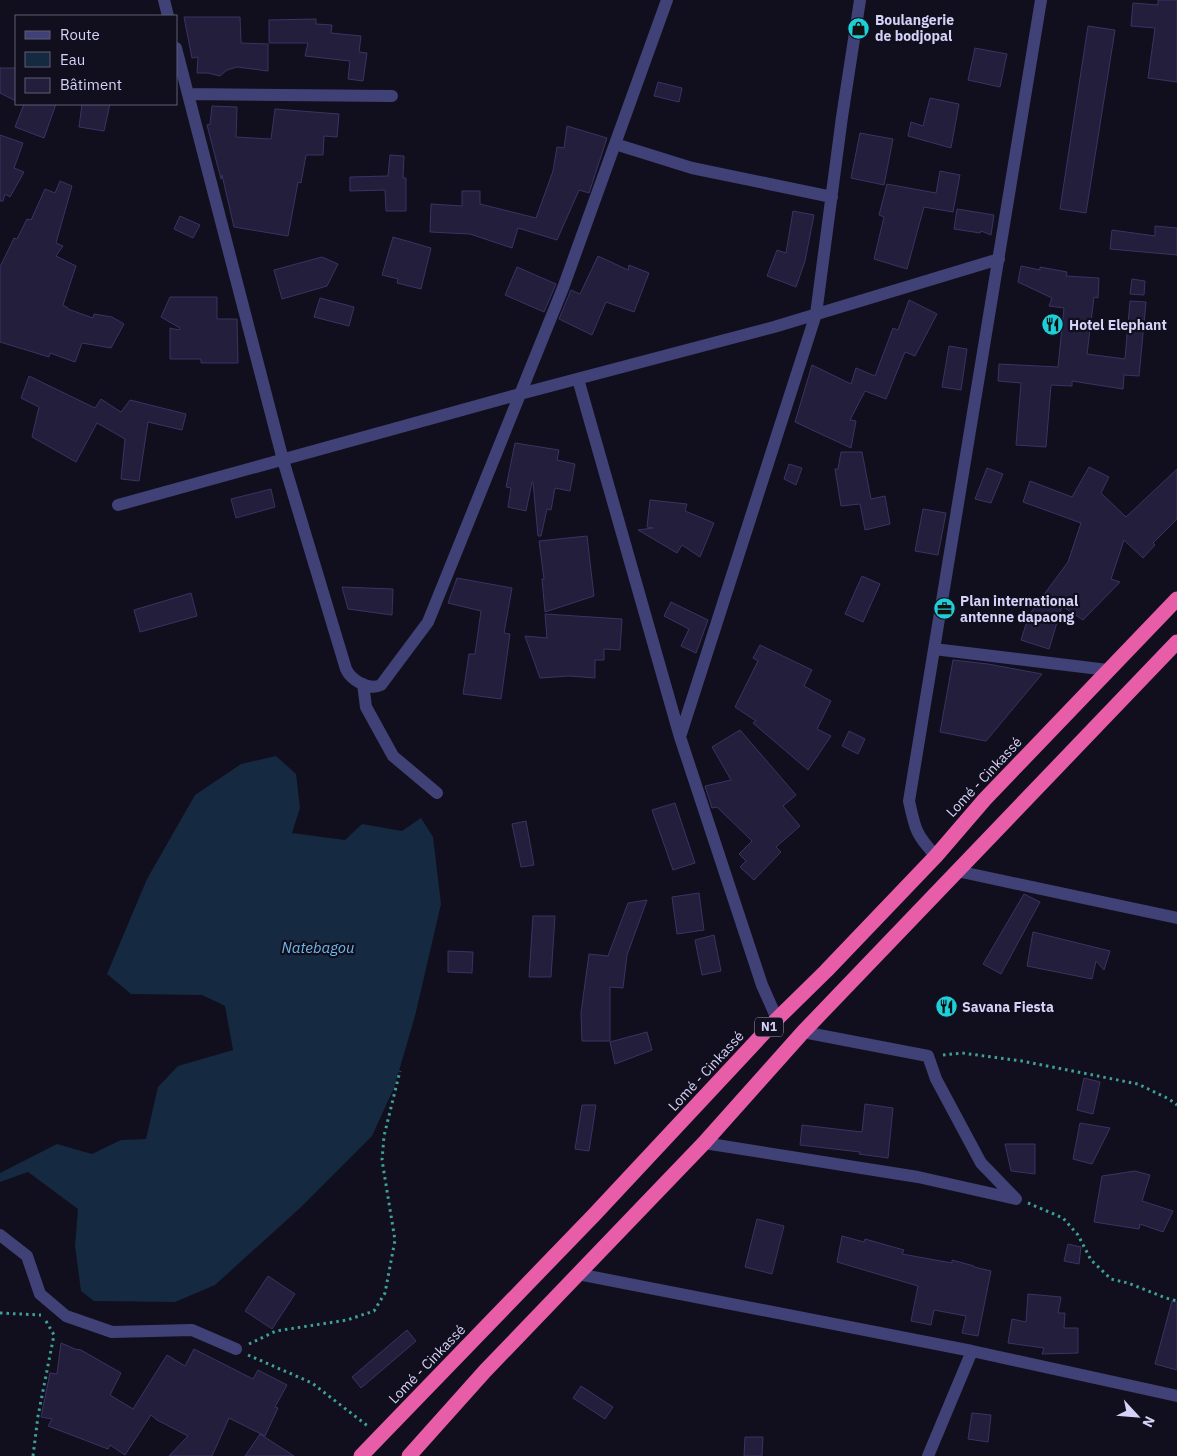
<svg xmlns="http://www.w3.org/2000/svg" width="1177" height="1456" font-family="'IBM Plex Sans',sans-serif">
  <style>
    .water { fill: #152941 }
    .building { fill: #221e3c; stroke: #3a3364 }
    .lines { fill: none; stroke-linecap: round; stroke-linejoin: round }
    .path { stroke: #3ea195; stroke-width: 3; stroke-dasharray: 2.5 4; stroke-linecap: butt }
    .street { stroke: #404176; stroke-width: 12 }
    .highway { stroke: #e85da8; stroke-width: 15 }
    .labels { text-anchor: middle; stroke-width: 4.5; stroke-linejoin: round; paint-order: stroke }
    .shield { fill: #110f1d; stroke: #9a98b7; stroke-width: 1 }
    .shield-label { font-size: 12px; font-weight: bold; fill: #d4d2f9 }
    .poi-label { font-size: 14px; font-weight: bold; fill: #d4d2f9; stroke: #110f1d; text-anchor: start }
    .street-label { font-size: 14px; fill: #d4d2f9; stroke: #110f1d }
    .water-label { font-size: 15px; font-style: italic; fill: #6eb8ea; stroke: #110f1d }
  </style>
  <rect width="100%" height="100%" fill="#110f1d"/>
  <path class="water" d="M276 756 296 774 300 808 292 833 345 840 362 824 402 831 421 818 433 837 441 904 415 1016 394 1088 372 1136 300 1208 215 1285 175 1302 94 1301 81 1291 75 1246 78 1209 28 1172 0 1182V1173L57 1144 92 1154 121 1140 146 1139 158 1087 178 1066 233 1050 225 1006 202 995 131 994 107 974 147 879 195 795 241 764Z"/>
  <path class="building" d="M1158 0H1177V82L1148 78 1155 28 1131 26 1133 3 1158 5Z
    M184 17H240L241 43 268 44V71L237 67 227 70 220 76 208 73H197L198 57 192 58Z
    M316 19V24L332 25 331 33 361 36 359 52 367 53 363 81 348 79 350 61 305 56 308 43H269V20Z
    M1088 26 1115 30 1086 213 1060 209Z
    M975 48 1007 54 1000 87 968 80Z
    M0 68H16V101L0 93Z
    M658 82 682 88 679 102 654 96Z
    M930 98 959 104 951 148 908 136 911 122 923 126Z
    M24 104H56L44 138 15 127Z
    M82 104H110L104 131 79 127Z
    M212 106 237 107 236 137 271 139 275 109 339 114 337 137 324 136 323 155H306L301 183 298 182 288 236 234 227 222 175 221 179 207 125 210 124Z
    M567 126 607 138 589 193 579 190 557 240 518 228 512 248 470 234 430 232 431 204 462 206V191H480V204L536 218 553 171 557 147 564 148Z
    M860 133 893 139 884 185 851 178Z
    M0 135 23 143 14 168 24 172 10 197 5 194 3 201H0Z
    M390 155 404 156 403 178H406V211H386L385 190 350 191V177L388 176Z
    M940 171 960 175 953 212 924 207 907 269 874 259 884 217 879 215 887 184 936 193Z
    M60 181 72 186 56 243 63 246 56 256 76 266 63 305 68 308V309L93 318 94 314 112 317 124 324 111 348 82 343 75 362 50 353 49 357 0 342V267L14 238 17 239 27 219 31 220 45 189 55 193Z
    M957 209 994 215 991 235 981 231 980 233 954 229Z
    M793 211 814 215 805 261 796 287 767 276 777 250 786 253Z
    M180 216 200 225 193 238 174 229Z
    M1155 226 1177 228V255L1110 249 1112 230 1155 236Z
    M393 237 431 248 421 289 397 283 398 279 382 275Z
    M598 256 628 270 629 265 649 273 634 312 606 302 592 335 559 319 571 290 580 294Z
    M322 257 338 264 327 286 282 299 274 270Z
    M1021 266 1040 270V267L1067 272 1066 276 1099 278 1098 298 1094 297 1087 354 1125 359 1130 301 1146 302 1139 376 1124 375 1123 389 1072 381V386L1051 385 1046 447 1016 445 1021 383 998 381 999 364 1058 367 1064 308 1049 306 1052 298 1018 282Z
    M517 267 556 284 544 312 505 295Z
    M1132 279 1145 281 1144 295 1130 294Z
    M170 297H217V319H237L238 363H201V359H170V328L179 330 180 328 161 317Z
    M320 298 354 307 349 326 314 317Z
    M909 300 937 314 915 356 905 352 886 399 865 391 850 420 856 421 851 448 795 422 812 365 851 384 856 368 875 376 893 328 898 330Z
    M949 346 967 349 961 390 942 387Z
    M29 376 95 408 101 399 121 412 130 400 186 414 182 430 148 422 139 481 121 479 125 439 97 423 76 462 32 437 39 407 21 398Z
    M515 443 559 450 557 460 575 464 570 491 555 488 551 510 547 509 541 536H538L533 482H532L526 511 508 507 511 488 506 487Z
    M841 452H862L871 499 885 496 890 524 865 530 860 504 841 506 835 469H838Z
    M789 464 802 468 796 485 784 479Z
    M1089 467 1109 477 1101 493 1126 517 1177 469V519L1153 543 1155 545 1143 558 1124 540 1111 579 1120 582 1083 620 1062 606 1049 649 1021 640 1029 615 1068 562 1081 523 1023 502 1030 481 1072 497Z
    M987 468 1003 474 991 503 975 499Z
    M271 489 275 507 236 518 231 499Z
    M650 500 687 504 685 511 714 523 700 557 682 545 677 553 638 530 653 528 647 527Z
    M923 509 946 513 938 555 915 551Z
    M587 536 594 596 545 612 542 579H544L539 541Z
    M862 576 880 584 863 622 845 614Z
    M457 578 512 588 504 633 510 634 501 699 463 694 469 654H475L481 611 448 603Z
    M342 587 393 589 392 615 348 609Z
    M191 593 197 616 140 632 134 610Z
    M671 602 708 620 696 653 681 646 689 629 664 616Z
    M545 614 622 619 620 650 604 649V660H595V678L569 676 540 678 525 636 547 638Z
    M760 645 812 670 804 686 831 701 817 729 831 736 808 770 753 723 756 721 735 707 758 661 753 658Z
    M953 660 988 664 1042 674 986 741 940 732Z
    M740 730 796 795 783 806 800 826 776 847 781 852 754 880 740 867 746 861 739 854 752 841 717 807 712 808 705 786 731 780 712 747Z
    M849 731 865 739 858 754 842 746Z
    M675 803 695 863 673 870 652 810Z
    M526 821 534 865 521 867 512 824Z
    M699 893 704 930 677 934 672 897Z
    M1024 894 1040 902 1001 974 983 964Z
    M647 900 627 955 623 988 610 987V1041H582L581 1013 589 954 608 956 628 903Z
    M533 916H555L551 977H529Z
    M1033 932 1110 951 1104 970 1096 961 1092 979 1027 966Z
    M714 935 721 971 702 975 695 940Z
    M448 951 473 952 472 973 448 972Z
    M647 1032 652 1050 615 1064 610 1042Z
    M1084 1078 1100 1082 1093 1114 1077 1110Z
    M865 1104 893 1108 888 1158 859 1154 860 1152 800 1145 802 1125 862 1132Z
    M582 1105H596L589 1151 575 1149Z
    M1080 1123 1110 1128 1092 1164 1073 1159Z
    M1005 1144H1035V1174L1011 1171Z
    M1135 1171 1150 1175 1142 1201 1173 1211 1163 1232 1140 1224 1139 1229 1094 1222 1102 1176Z
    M757 1219 784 1226 772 1274 745 1267Z
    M842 1236 864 1242 865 1239 904 1250 902 1254 952 1263V1260L974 1266V1267L991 1271 978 1336 962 1333 966 1316 934 1310 931 1325 911 1321 918 1286 837 1262Z
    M1068 1244 1081 1247 1079 1264 1064 1261Z
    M268 1276 295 1294 272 1329 245 1311Z
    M1028 1294 1061 1297 1058 1313H1065L1064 1328H1078V1353L1042 1354 1044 1348 1008 1343 1012 1319 1026 1322Z
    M1172 1301 1177 1302V1370L1155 1364Z
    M407 1330 416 1341 361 1388 352 1377Z
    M61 1343 75 1349 81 1350 121 1373 110 1395 133 1409 167 1355 185 1366 194 1349 253 1379 258 1370 287 1385 275 1407 278 1408 265 1436 229 1418 212 1456H169L188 1436 157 1420 151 1415 125 1455 110 1445 108 1449 48 1426 52 1419 41 1417 50 1373 57 1374Z
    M581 1386 613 1407 605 1419 573 1398Z
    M972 1413 991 1415 988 1442 968 1439Z
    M260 1434 294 1456H245Z
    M745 1437H763L762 1456H744Z"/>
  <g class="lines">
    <path class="path" d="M943 1055 962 1053 1022 1061 1138 1084 1169 1099 1177 1105
      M1028 1203 1063 1218 1078 1235 1091 1260 1111 1279 1128 1283 1166 1298 1177 1301
      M0 1313 41 1315
      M249 1344 276 1331 347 1320 374 1311 385 1293 395 1240 382 1160 384 1136 400 1071
      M248 1355 312 1383 369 1427
      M33 1456 38 1416 54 1335 46 1321"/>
    <path class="street" d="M164 0 168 16
      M176 48 283 460 346 669C351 680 369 691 381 685L428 622 563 288 667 0
      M188 94 392 96
      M615 144 692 168 832 197
      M578 379 680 737 762 985 777 1019
      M118 505 520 394 774 327 999 259
      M934 649 1108 670
      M363 684 366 707 393 756 437 793
      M680 737 816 314 842 117 860 0
      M936 856C916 835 915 829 909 801L1041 0
      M957 871 1177 918
      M803 1032 928 1056 936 1079 981 1163 1016 1199
      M704 1143 918 1177 1016 1199
      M0 1235 27 1256 40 1294 66 1316 112 1332 192 1330 236 1349
      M578 1274 972 1351 1177 1396
      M928 1456 972 1351"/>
    <path class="highway" d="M361 1456 594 1215 777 1019 826 971 936 856 985 799 1177 599
      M409 1456 485 1371 704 1143 803 1032 1177 642"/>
  </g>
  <defs>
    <symbol id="shop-disc" viewBox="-11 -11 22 22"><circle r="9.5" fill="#1fcfd8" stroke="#110f1d"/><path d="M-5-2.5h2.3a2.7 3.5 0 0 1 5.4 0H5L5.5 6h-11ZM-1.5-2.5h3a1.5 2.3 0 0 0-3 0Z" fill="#111"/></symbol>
    <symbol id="restaurant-disc" viewBox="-11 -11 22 22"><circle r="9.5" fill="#1fcfd8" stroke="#110f1d"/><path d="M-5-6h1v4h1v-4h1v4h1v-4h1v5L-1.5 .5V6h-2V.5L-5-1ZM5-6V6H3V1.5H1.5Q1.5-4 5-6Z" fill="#111"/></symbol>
    <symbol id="office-disc" viewBox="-11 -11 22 22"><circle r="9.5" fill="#1fcfd8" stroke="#110f1d"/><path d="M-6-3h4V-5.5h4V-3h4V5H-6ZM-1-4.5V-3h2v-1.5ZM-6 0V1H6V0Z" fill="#111"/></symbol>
  </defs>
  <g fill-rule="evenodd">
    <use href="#shop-disc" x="846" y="16" width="25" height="25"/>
    <use href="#restaurant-disc" x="1040" y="312" width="25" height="25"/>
    <use href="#office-disc" x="932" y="596" width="25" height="25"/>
    <use href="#restaurant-disc" x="934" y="994" width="25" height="25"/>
  </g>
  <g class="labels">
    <rect class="shield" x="755" y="1017.5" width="28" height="19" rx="4"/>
    <g class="shield-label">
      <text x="769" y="1031">N1</text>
    </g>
    <g class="poi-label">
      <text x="875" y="25">Boulangerie<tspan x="875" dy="16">de bodjopal</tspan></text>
      <text x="1069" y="330">Hotel Elephant</text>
      <text x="960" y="606">Plan international<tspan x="960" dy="16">antenne dapaong</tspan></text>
      <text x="962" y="1012">Savana Fiesta</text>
    </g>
    <g class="street-label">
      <text transform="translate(984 777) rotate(-47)" y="5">Lomé - Cinkassé</text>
      <text transform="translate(706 1071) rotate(-47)" y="5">Lomé - Cinkassé</text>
      <text transform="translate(427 1364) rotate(-46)" y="5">Lomé - Cinkassé</text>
    </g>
    <g class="water-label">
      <text x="318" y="953">Natebagou</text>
    </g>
  </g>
  <rect x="15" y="15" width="162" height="90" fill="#110f1d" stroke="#5f5d75"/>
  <rect x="25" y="31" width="25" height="8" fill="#404176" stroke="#5f5d75"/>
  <text x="60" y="40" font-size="15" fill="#d4d2f9">Route</text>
  <rect x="25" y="52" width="25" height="15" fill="#152941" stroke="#5f5d75"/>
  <text x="60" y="65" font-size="15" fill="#d4d2f9">Eau</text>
  <rect x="25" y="78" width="25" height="15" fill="#221e3c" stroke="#5f5d75"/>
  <text x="60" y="90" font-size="15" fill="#d4d2f9">Bâtiment</text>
  <g transform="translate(1137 1416) rotate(116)" stroke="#110f1d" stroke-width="4" paint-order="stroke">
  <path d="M0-4L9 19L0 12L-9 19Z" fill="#d4d2f9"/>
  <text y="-8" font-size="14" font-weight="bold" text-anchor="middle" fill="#d4d2f9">N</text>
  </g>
</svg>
